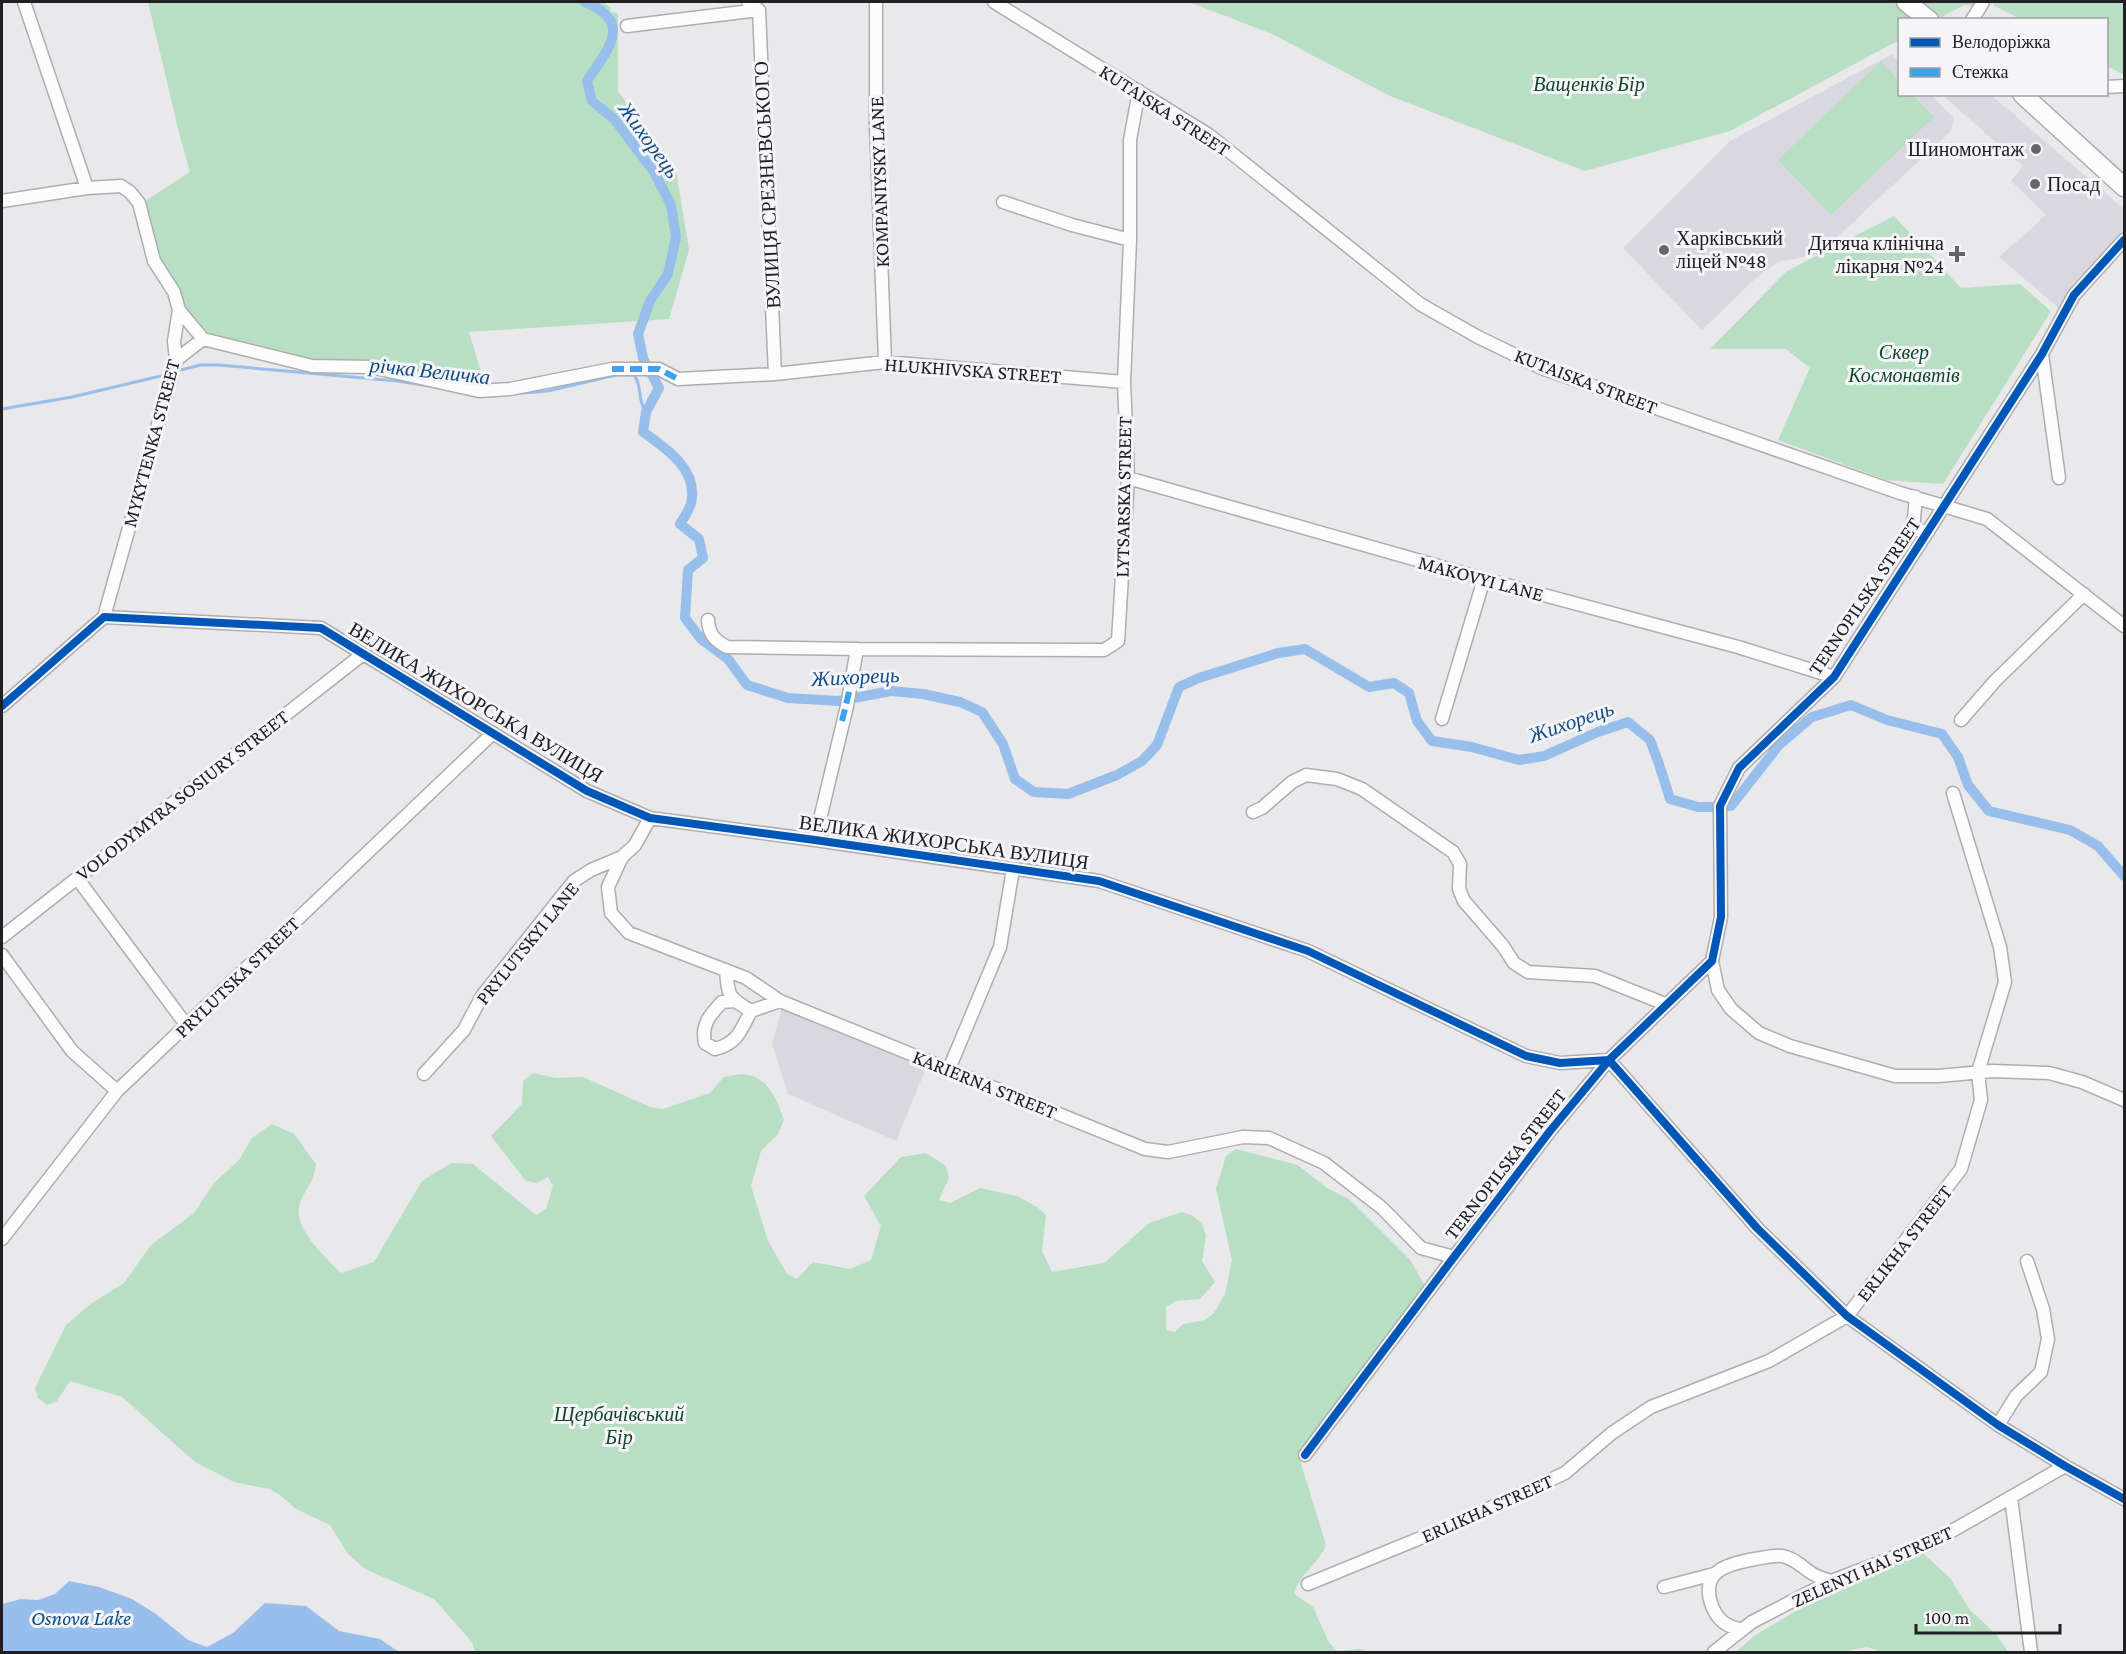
<svg xmlns="http://www.w3.org/2000/svg" width="2126" height="1654" font-family="'Crimson Pro',serif">
  <style>
    .built { fill: #d9d8e0 }
    .green { fill: #b8dfc3 }
    .water { fill: #98bfeb }
    .lines { fill: none; stroke-linecap: round; stroke-linejoin: round }
    .stream { stroke: #98bfeb; stroke-width: 3 }
    .canal { stroke: #98bfeb; stroke-width: 10 }
    .minor-casing { stroke: #aeadaf; stroke-width: 15 }
    .highway-casing { stroke: #aeadaf; stroke-width: 21 }
    .minor { stroke: #fcfcfc; stroke-width: 12 }
    .highway { stroke: #fcfcfc; stroke-width: 18 }
    .quiet { stroke: #3da2ea; stroke-width: 6; stroke-dasharray: 12 6; stroke-linecap: butt }
    .cycleway-casing { stroke: #f5f4f9; stroke-width: 11 }
    .cycleway { stroke: #0057b8; stroke-width: 8 }
    .poi-dot { fill: #666668; stroke: #f5f4f9; stroke-width: 2 }
    .labels { text-anchor: middle; stroke-width: 6; stroke-linejoin: round; paint-order: stroke }
    .park-label { font-size: 20px; font-style: italic; fill: #0f4725; stroke: #f5f4f9 }
    .street-label { font-size: 20px; fill: #202022; stroke: #f5f4f9 }
    .poi-label { font-size: 20px; fill: #202022; stroke: #f5f4f9; text-anchor: end }
    .water-label { font-size: 21px; font-style: italic; fill: #104d84; stroke: #f5f4f9 }
  </style>
  <rect width="100%" height="100%" fill="#e9e8eb"/>
  <path class="built" d="M1892 54 1899 62 1900 94 1931 95 1954 118 1951 131 1819 254 1778 262 1755 279 1702 330 1623 248 1730 141Z
    M1942 95H1991L2124 209V235L2061 310 1999 257 2046 215 2011 181 2023 166Z
    M782 1007 927 1066 896 1141 788 1094 772 1044Z"/>
  <path class="green" d="M148 2H603L611 8 610 12 618 13V91L676 171 689 250 669 319 469 332 481 372 475 382 447 372 438 379 401 370 397 360 366 364 312 366 209 340 179 310 164 278 142 203 190 172 180 137Z
    M1189 2H1983L1980 6 1964 5 1938 19 1900 20 1899 40 1730 131 1585 171 1390 96 1272 34Z
    M1995 2H2124V75L2107 66 2106 20 2020 19 1993 5Z
    M1881 61 1899 81 1900 94 1913 95 1934 117 1831 215 1778 160Z
    M1894 216 1961 288 2020 284 2051 311 1943 484 1886 480 1778 440 1810 368 1786 349H1710L1787 271Z
    M533 1073 556 1078 583 1077 650 1107 663 1109 710 1093 724 1077C732 1076 742 1073 749 1075 770 1080 778 1103 784 1120L778 1134 761 1151 751 1186 768 1241 787 1274 797 1279 813 1262 850 1269 871 1260 881 1226 864 1196 901 1157 926 1153 946 1166 949 1178 939 1200 950 1203 980 1188 1017 1196 1037 1207 1046 1215 1042 1251 1052 1272 1104 1263 1149 1223 1182 1212 1193 1216 1202 1224 1206 1236 1202 1261 1215 1282 1200 1299 1176 1301 1166 1307V1330L1175 1332 1183 1324 1205 1320 1214 1313 1225 1294 1232 1260 1216 1189 1226 1156 1236 1149 1298 1165 1327 1188 1349 1199 1411 1261 1425 1286 1299 1457 1326 1545C1319 1564 1299 1574 1294 1594L1313 1607 1329 1643 1337 1651 1360 1649 1368 1652H475L472 1642 434 1599 365 1569 348 1554 330 1525 296 1509 280 1495 269 1489 234 1482 195 1462 122 1397 70 1381 57 1401 47 1405 38 1398 35 1388 66 1325 92 1303 124 1283 151 1245 194 1213 214 1183 239 1160 252 1138 272 1124 294 1134 316 1164C314 1184 302 1192 299 1207 294 1229 327 1259 341 1273L374 1262 422 1181 451 1163 473 1164 536 1215 546 1209 553 1186 548 1177 537 1183 526 1181 491 1136 522 1104 523 1081Z
    M1923 1553 1950 1578 1970 1610 1996 1634 2008 1652H1883L1867 1647 1841 1652H1736L1754 1636 1828 1592 1879 1567Z"/>
  <path class="water" d="M69 1581 99 1587 132 1599 156 1614 188 1640 207 1647 233 1633 265 1603 306 1606 339 1631 380 1639 399 1652H2V1604L21 1599 38 1600 55 1594Z"/>
  <g class="lines">
    <path class="stream" d="M181 370 200 365H219L397 381 430 386
      M622 375H634C643 387 637 401 646 412
      M511 394 548 391 616 375
      M2 409 72 397 165 375"/>
    <path class="canal" d="M585 2C634 22 608 49 587 81L592 101 614 119 654 172 671 205 676 237 668 274 650 301 638 334 643 358 659 388 646 412 643 432C666 448 699 470 691 503 689 510 684 518 680 524L699 539 703 558 688 570 685 618 701 639 728 659 747 685 788 698 838 701 891 691 923 694 960 702 982 712 1003 744 1015 779 1034 792 1068 794 1117 775 1142 761 1157 745 1179 687 1199 678 1278 653 1305 649 1369 687 1394 683 1409 693 1417 721 1432 741 1472 747 1519 760 1544 756 1598 732 1628 722 1650 740 1659 764 1670 799 1698 807H1712
      M1728 806H1731L1779 745 1812 717 1851 705 1887 720 1942 734 1958 757 1968 785 1989 811 2070 830 2098 846 2124 876"/>
    <defs>
      <path id="minor" d="M24 2 87 188
        M748 2 759 10 775 374
        M876 2V124L885 362
        M994 2 1209 135 1420 304 1478 337 1544 369 1900 493 1987 519 2124 626
        M1972 20 1983 2
        M627 26 759 10
        M2106 87 2124 86
        M2 201 87 188 121 186 130 192 139 203 154 261 174 292 179 310 174 341 176 360 104 617
        M1003 202 1072 225 1130 240
        M179 310 203 339
        M2042 354 2059 478
        M176 360 203 339 312 366 371 367 479 391 510 389 612 369H659L678 379 775 374 885 362 1124 382
        M1128 478 1484 579 1738 647 1834 677
        M1911 496 1916 497 1913 529 1928 532
        M708 620C709 634 714 640 727 647L857 649 1104 650 1118 641 1128 478 1124 382 1130 240V140L1139 91
        M2 706 104 617 321 628 587 791 650 818 815 840 1099 881 1308 951 1526 1056 1560 1063 1609 1060 1757 1228 1847 1316 1998 1425 2065 1466 2124 1499
        M1442 719 1484 579
        M1961 720 1995 681 2084 594
        M1253 812 1262 808 1292 782 1306 775 1337 779 1362 789 1453 852 1460 864 1459 889 1464 901 1503 946 1514 963 1528 972 1595 976 1665 1004
        M650 818 635 845 622 857 608 887 611 913 629 933 746 978 780 1001 1145 1149 1168 1152 1243 1137 1269 1138 1324 1163 1382 1208 1421 1248 1454 1257
        M815 840 847 706 857 649
        M77 878 187 1026
        M2 937 363 654
        M2 955 72 1051 117 1091
        M1712 961 1718 990 1731 1009 1759 1033 1790 1046 1895 1076H1939L1993 1071 2049 1073 2082 1082 2124 1100
        M726 970C728 996 728 997 751 1011
        M734 1001 722 1002C710 1015 701 1024 705 1043L715 1049C738 1043 741 1030 751 1011L780 1001
        M949 1069 1000 947 1013 869
        M424 1074 464 1030 482 996 574 881 591 870 622 857
        M2 1239 117 1091 493 733
        M1998 1425 2016 1396 2041 1372 2048 1339 2043 1309 2027 1261
        M1305 1455 1454 1257 1550 1131 1609 1060 1712 961 1721 917 1720 806 1739 768 1834 677 2042 354 2074 295 2124 240
        M2011 1498 2031 1652
        M1308 1584 1462 1521 1565 1473 1612 1433 1651 1407 1769 1361 1847 1316 1961 1169 1981 1100 1978 1072 2005 982 2000 947 1953 793
        M1664 1587 1714 1574
        M1742 1630C1726 1626 1718 1621 1712 1606 1699 1571 1727 1564 1755 1559 1763 1558 1774 1555 1782 1556 1794 1558 1801 1566 1810 1572 1816 1577 1824 1579 1831 1581
        M1714 1652 1752 1622 1831 1581 1931 1543 2065 1466"/>
      <path id="highway" d="M1906 2 1929 20
        M2022 94 2124 187"/>
    </defs>
    <use href="#minor" class="minor-casing"/>
    <use href="#highway" class="highway-casing"/>
    <use href="#minor" class="minor"/>
    <use href="#highway" class="highway"/>
    <path class="quiet" d="M612 369H659L678 379
      M842 721 851 684"/>
    <defs>
      <path id="cycleway" d="M2 706 104 617 321 628 587 791 650 818 815 840 1099 881 1308 951 1526 1056 1560 1063 1609 1060 1757 1228 1847 1316 1998 1425 2065 1466 2124 1499
        M1305 1455 1454 1257 1550 1131 1609 1060 1712 961 1721 917 1720 806 1739 768 1834 677 2042 354 2074 295 2124 240"/>
    </defs>
    <use href="#cycleway" class="cycleway-casing"/>
    <use href="#cycleway" class="cycleway"/>
  </g>
  <g class="poi-dot">
    <circle cx="2036" cy="149" r="6"/>
    <circle cx="2035" cy="184" r="6"/>
    <circle cx="1664" cy="250" r="6"/>
    <path d="M1954 245h6v6h6v6h-6v6h-6v-6h-6v-6h6z"/>
  </g>
  <g class="labels">
    <g class="park-label">
      <text x="1589" y="91">Ващенків Бір</text>
      <text x="1904" y="359">Сквер<tspan x="1904" dy="23">Космонавтів</tspan></text>
      <text x="619" y="1421">Щербачівський<tspan x="619" dy="23">Бір</tspan></text>
    </g>
    <g class="street-label">
      <text transform="translate(1165 110) rotate(33)" y="7">KUTAISKA STREET</text>
      <text transform="translate(879 182) rotate(-92)" y="7">KOMPANIYSKY LANE</text>
      <text transform="translate(767 185) rotate(-93)" y="7">ВУЛИЦЯ СРЕЗНЕВСЬКОГО</text>
      <text transform="translate(973 370) rotate(4)" y="7">HLUKHIVSKA STREET</text>
      <text transform="translate(1586 381) rotate(21)" y="7">KUTAISKA STREET</text>
      <text transform="translate(151 443) rotate(-75)" y="7">MYKYTENKA STREET</text>
      <text transform="translate(1123 497) rotate(-89)" y="7">LYTSARSKA STREET</text>
      <text transform="translate(1481 578) rotate(15)" y="7">MAKOVYI LANE</text>
      <text transform="translate(1864 596) rotate(-56)" y="7">TERNOPILSKA STREET</text>
      <text transform="translate(476 702) rotate(31)" y="7">ВЕЛИКА ЖИХОРСЬКА ВУЛИЦЯ</text>
      <text transform="translate(182 795) rotate(-38)" y="7">VOLODYMYRA SOSIURY STREET</text>
      <text transform="translate(944 842) rotate(8)" y="7">ВЕЛИКА ЖИХОРСЬКА ВУЛИЦЯ</text>
      <text transform="translate(527 943) rotate(-51)" y="7">PRYLUTSKYI LANE</text>
      <text transform="translate(237 977) rotate(-44)" y="7">PRYLUTSKA STREET</text>
      <text transform="translate(985 1084) rotate(22)" y="7">KARIERNA STREET</text>
      <text transform="translate(1505 1164) rotate(-52)" y="7">TERNOPILSKA STREET</text>
      <text transform="translate(1904 1243) rotate(-52)" y="7">ERLIKHA STREET</text>
      <text transform="translate(1487 1508) rotate(-24)" y="7">ERLIKHA STREET</text>
      <text transform="translate(1872 1566) rotate(-24)" y="7">ZELENYI HAI STREET</text>
    </g>
    <g class="poi-label">
      <text x="2024" y="156">Шиномонтаж</text>
      <text x="2047" y="191" text-anchor="start">Посад</text>
      <text x="1676" y="245" text-anchor="start">Харківський<tspan x="1676" dy="23">ліцей №48</tspan></text>
      <text x="1944" y="250">Дитяча клінічна<tspan x="1944" dy="23">лікарня №24</tspan></text>
    </g>
    <g class="water-label">
      <text transform="translate(649 140) rotate(54)" y="7">Жихорець</text>
      <text transform="translate(430 371) rotate(6)" y="7">річка Величка</text>
      <text transform="translate(855 677) rotate(-3)" y="7">Жихорець</text>
      <text transform="translate(1571 722) rotate(-19)" y="7">Жихорець</text>
      <text x="81" y="1625">Osnova Lake</text>
    </g>
  </g>
  <rect width="2126" height="1654" fill="none" stroke="#202022" stroke-width="6"/>
  <rect x="1898" y="18" width="210" height="78" fill="#f5f4f9" stroke="#a09fa3" stroke-width="1.5"/>
  <rect x="1910" y="38" width="30" height="9" fill="#0057b8" stroke="#a09fa3" stroke-width="1.5"/>
  <text x="1952" y="48" font-size="18" fill="#202022">Велодоріжка</text>
  <rect x="1910" y="68" width="30" height="9" fill="#3da2ea" stroke="#a09fa3" stroke-width="1.5"/>
  <text x="1952" y="78" font-size="18" fill="#202022">Стежка</text>
  <path d="M1916 1624v9h144v-9" fill="none" stroke="#202022" stroke-width="3"/>
  <text x="1925" y="1624" font-size="18" fill="#202022" stroke="#f5f4f9" stroke-width="4.5" paint-order="stroke">100 m</text>
</svg>
